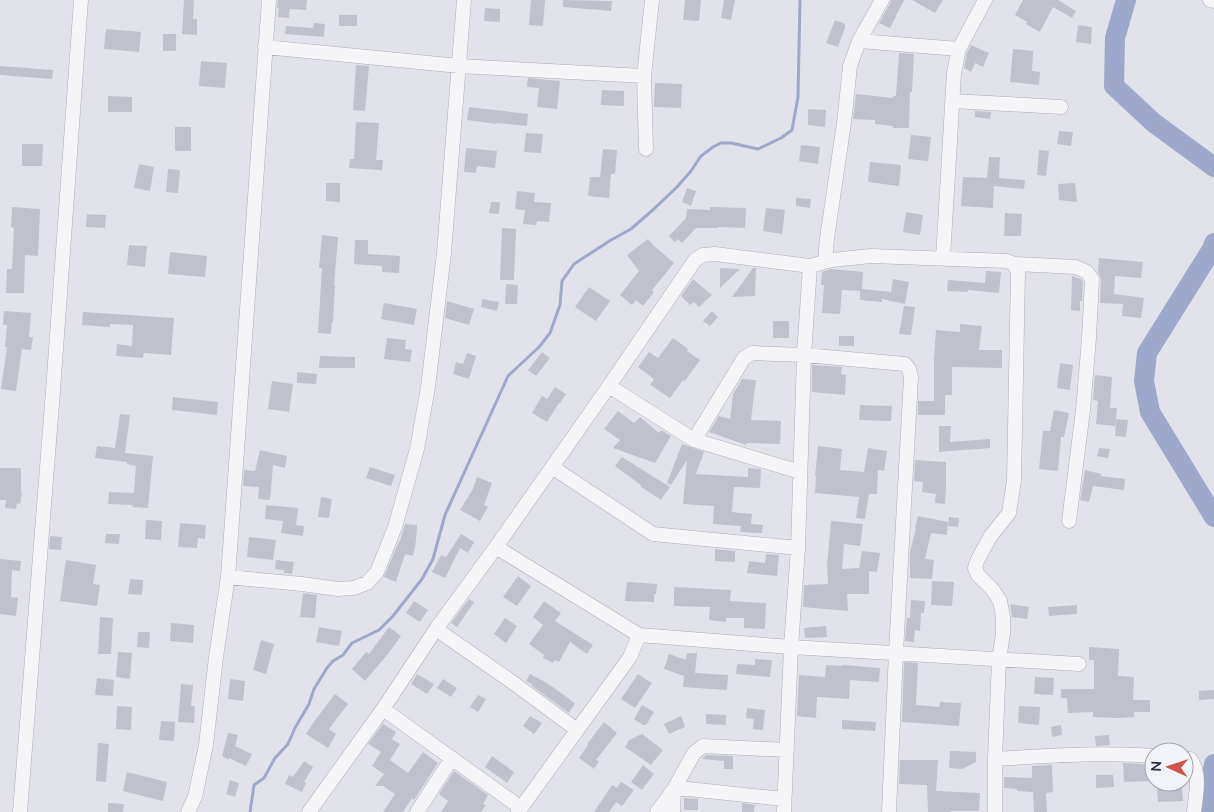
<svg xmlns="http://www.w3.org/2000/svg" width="1214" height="812" font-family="'Nunito Sans',sans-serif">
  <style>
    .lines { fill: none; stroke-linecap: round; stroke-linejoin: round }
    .stream { stroke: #9da8ca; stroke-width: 3 }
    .river { stroke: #9da8ca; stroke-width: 20 }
    .building { fill: #bfc1cd }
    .minor-casing { stroke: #abacb8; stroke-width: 15 }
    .minor { stroke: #f5f5f8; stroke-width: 14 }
  </style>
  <rect width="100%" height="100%" fill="#e2e3ea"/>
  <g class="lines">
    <path class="stream" d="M250 812 254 785 264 778 275 758 288 744 295 728 309 704 314 689 327 668 333 661 343 655 352 643 379 630 393 616 422 579 433 559 445 515 508 376 539 347 550 333 560 305 562 281 574 264 611 240 631 229 655 208 677 187 691 171 701 156 713 147 721 143H731L758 149 781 138 792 130 798 97 800 0"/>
    <path class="river" d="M1126 0 1115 38 1114 86 1154 123 1214 167
      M1214 243 1212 249 1147 353 1144 381 1150 412 1214 517
      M1205 812 1214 764"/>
  </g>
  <path class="building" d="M184 0H194L193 19H197V35L182 34Z
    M278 0H307L306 10 290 9 289 18 278 17 279 8 277 7Z
    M531 0H545L543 26 529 25Z
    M563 0 612 1 611 11 563 7Z
    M685 0H701L699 21 683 20Z
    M724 0H735L731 20 721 18Z
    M891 0H904L890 28 879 23 890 4Z
    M912 0H943L935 13Z
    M1023 0H1058L1076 11 1072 18 1053 7 1040 32 1026 24 1027 22 1015 15Z
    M485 8 500 9V22L484 21Z
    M339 15H357V26H339Z
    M835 20 845 24V28L838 47 826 43Z
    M314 23 325 24 324 37 285 34 286 26 313 28Z
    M1078 25 1092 27 1091 44 1076 42Z
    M106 29 141 32 139 52 104 49Z
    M163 34H176V51H163Z
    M971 45 989 53 983 67 975 63 971 72 964 68 967 53Z
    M1013 49 1033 51 1032 71 1040 72 1039 85 1010 82Z
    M899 53 914 54 912 92H910L909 128H893V126L875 124V120L853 119 856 94 893 98V96H896Z
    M201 61 227 63 225 88 199 86Z
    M356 65 369 66 365 111 353 110Z
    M0 66 53 70 52 79 0 75Z
    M528 78 560 81 557 109 537 107 539 88 527 87Z
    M655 83 682 84 681 108 654 107Z
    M602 90 624 91V106L601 105Z
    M108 96 132 97V112H108Z
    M469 107 528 114 527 126 497 123 496 124 467 120Z
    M808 109 826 110 825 127 808 125Z
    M975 111 991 112 990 119 975 117Z
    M356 122 379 123 376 160H383L382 170 349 168 350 159H354Z
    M175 127H191V151H175Z
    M1059 131 1073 132 1071 146 1057 144Z
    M526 133 543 134 541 153 524 152Z
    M911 135 931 137 928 161 908 159Z
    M22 144H43L42 166H22Z
    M801 145 820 147 818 164 799 161Z
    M466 148 497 151 495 168 477 166 476 173 464 172Z
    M603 149 617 150 615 174H611L609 198 588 196 590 177H600Z
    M1039 150 1049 151 1046 176 1037 175Z
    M989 157H1000L999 178 1025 180 1024 189 994 186 993 208 961 206 963 177 987 178Z
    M870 162 901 165 899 186 868 182Z
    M139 164 154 167 150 191 134 188Z
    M168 169 180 170 178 193 166 192Z
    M326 183H340V202L326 201Z
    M1075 183 1077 202 1059 200 1058 184Z
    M687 188 696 191 691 206 682 202Z
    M517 191 535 193 534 202 551 203 549 222 537 221 536 225 523 224 525 210 515 209Z
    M796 198 811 199 810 208 796 206Z
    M491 202H500L499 214 489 213Z
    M12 207 40 209 38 256 25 255 24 293H6L7 269H12L14 228 11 227Z
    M710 207 746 208 745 228 718 227V228H696L682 243 678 239 675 242 669 236 686 218 687 209 710 210Z
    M766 208 785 210 782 234 763 231Z
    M906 212 923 215 920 235 903 232Z
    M1005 213 1022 214 1021 236H1004Z
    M87 214 106 215 105 228 86 227Z
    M502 228 516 229 514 280H500Z
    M322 235 338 237 334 285H335L333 322H332L331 334 318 333 322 268H319Z
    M648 239 654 246 674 263 652 290 654 292 643 306 636 300 632 305 620 295 639 271 627 255Z
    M355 240H368V254L400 256 399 273 382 272V266L354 264Z
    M129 245 147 246 145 267 127 265Z
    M170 252 207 256 205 277 168 274Z
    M1099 258 1143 262 1141 278 1115 276 1114 294 1144 298 1141 318 1122 316 1123 304 1100 303 1101 279 1098 272Z
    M720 268 740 269 720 288Z
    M753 268H756L755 296 732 297Z
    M831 269 863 272 862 289 891 292 893 279 909 282 905 304 882 299V302L860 300V291L842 290 840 314 822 313 824 285H821L822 272Z
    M986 271 1001 272 999 293 968 290V292L947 291 948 280 985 283Z
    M1072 276 1081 279 1083 282 1082 301H1080V311L1071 310Z
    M693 279 712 295 699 307 694 302 690 305 681 296Z
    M506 284 518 285 517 304H505Z
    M589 287 610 301 596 321 575 307Z
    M482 299 499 302 497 311 481 307Z
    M447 301 474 309 469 325 445 318Z
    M384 303 417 309 414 325 381 319Z
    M904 306 915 307 911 335 899 334Z
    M4 311 31 313 29 337H33L31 350 22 349 16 391 1 389 7 347H5L7 325H3Z
    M712 311 718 317 710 326 703 321Z
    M83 312 174 318 171 355 144 353 143 358 116 356 117 344 132 346 133 325 110 324V327L82 325Z
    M773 321H789V338H773Z
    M960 324 982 326 979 350H1002V368L952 367V395H945V415H918V401H934V359L936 330 960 332Z
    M839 336H854V346H839Z
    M387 338 406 340 405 349 412 350 410 362 384 359Z
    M673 338 688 349 687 351 700 360 685 381 683 380 670 398 650 385 654 379 638 367 649 352 658 358Z
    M542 352 550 358 536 376 528 370Z
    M467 353 476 356 469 379 453 374 456 362 463 364Z
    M320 356 355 357V368H319Z
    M1060 363 1073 365 1070 390 1057 388Z
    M812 365 842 367 841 374 846 375 845 395 812 392Z
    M297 372 317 374 316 384 297 383Z
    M1095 375 1112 377 1110 408H1117L1115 426 1096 424 1098 401 1093 400Z
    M742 379 756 380 751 420 781 421 780 444 747 443 746 445 709 432 719 416 730 419 733 394Z
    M272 381 293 384 289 412 268 409Z
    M555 387 566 394 560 403H559L547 422 532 413 542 396 547 399Z
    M173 397 218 402 217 415 172 410Z
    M860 405 892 406 891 421 859 420Z
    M1054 410 1069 413 1064 437H1061L1058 471 1039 469 1043 431H1050Z
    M618 411 634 423 640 417 659 433 661 430 671 436 655 463 613 448 620 440 604 429Z
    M120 414 130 415 125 453 153 456 148 508 132 507 133 505 108 504 109 492 134 493 136 466 127 464V462L95 458 97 446 115 448Z
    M1116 419 1128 420 1126 437 1115 436Z
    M939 426H951L950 442 990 439V448L939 452Z
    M682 444 704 452 696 474 748 477V468L761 469 760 488 734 487 732 512 752 514 751 524 763 525 762 533 740 532 741 526 713 524 714 506 683 504 687 460 671 485 667 483Z
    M818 446 842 449 840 470 864 472 868 448 887 451 884 471 878 470 877 494H869L865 519 856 518 859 497 815 493 816 476H815Z
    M1099 448 1110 449 1108 458 1097 456Z
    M260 450 287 456 285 468 273 465 270 500 258 499 259 487 243 486 244 470 255 471Z
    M622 457 670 487 661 500 640 486 641 485 615 466Z
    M915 460 946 462V488L945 504 935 503 936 494 922 492 923 482 914 481Z
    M370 467 395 475 391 486 366 478Z
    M0 468H21V492H22L20 504 17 503 16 509 5 508 6 500H0Z
    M1085 470 1101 474V476L1125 479 1124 490 1093 486 1089 502 1080 500Z
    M477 477 492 483 484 505 488 507 480 521 460 510 473 489Z
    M321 497 332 499 329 518 318 517Z
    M266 505 298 508 296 525 304 526 303 536 281 533 283 521 265 519Z
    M918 516 948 522 947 535 931 533 925 559 934 560 932 579 910 578V552L916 528H915Z
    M949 517 959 518 958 527 948 526Z
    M146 520 162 521 161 540 145 539Z
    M831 521 863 524 860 546 844 544 842 569 859 568 862 551 880 553 877 572 869 571V594H847L848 611 803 607 804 585 828 584 827 565Z
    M180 523 206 525 205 539 198 538 197 548 178 547Z
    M405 524 417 525 416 541 413 556 405 554 396 582 384 577 399 541H400Z
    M106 534H120L119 544 105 543Z
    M461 534 474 542 468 553 460 548 445 578 432 572 441 555 446 557Z
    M50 536 62 537 61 550 49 549Z
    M249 537 276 540 273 560 247 557Z
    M715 549 735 551V562L715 561Z
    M766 554 779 555 777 576 747 573 749 561 765 563Z
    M0 559 21 561 20 571 12 570 11 597 18 598 16 616 0 614Z
    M66 560 96 565 93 584 100 585 97 606 60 601Z
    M276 560 294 562 292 574 284 573V570L275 569Z
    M518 576 531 586 517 606 503 597Z
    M130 579 143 580 142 595 128 594Z
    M932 581 954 582 952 606 931 605Z
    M627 582 657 584 656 594H654V602L625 601Z
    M674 587 731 590 730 601 766 603 765 629 744 628V618H726V622L709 620 710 607 674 606Z
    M303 593 317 595 315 618 300 617Z
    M469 599 474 602 457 627 451 623Z
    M911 600 925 601 924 613H921L920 631 915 630 914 642 905 641 907 618H910Z
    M414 601 428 610 420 622 406 613Z
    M544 601 561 613 555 621 593 645 587 654 570 642 559 662 555 660 553 663 543 658 544 655 529 644 543 625 533 617Z
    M1010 604 1029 607 1027 619 1012 617Z
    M1077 605V614L1049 616 1048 607Z
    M100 617 113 618 111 654H98Z
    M505 618 517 626 506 643 494 634Z
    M171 623 194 625 193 643 170 641Z
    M826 626 827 637 805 638 804 628Z
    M319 627 342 631 339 646 316 642Z
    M389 627 401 636 387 655 365 681 352 669 366 652 369 654Z
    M138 632H150L149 648 137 647Z
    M261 640 274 644 266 674 253 670Z
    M1089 647 1119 649 1118 676 1134 677 1133 700H1150V712H1134V717L1118 718 1093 717V712L1068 713 1067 698H1061V689H1094V660H1089Z
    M118 652 132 653 130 679 116 677Z
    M687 653H697L695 673 728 675 727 690 683 687 684 676 664 669 669 654 686 660Z
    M755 659 772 660 770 677 736 674 737 664 755 665Z
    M904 662 918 663 916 705 939 707 940 702 961 703 959 726 902 722Z
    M826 665 843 666V665L880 668 879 682 850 680 849 699 817 697 816 718 797 716 799 675 825 677Z
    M417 674 434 684 427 694 411 684Z
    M530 674 547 683 575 703 569 713 532 686 533 685 526 681Z
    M638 674 652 683 635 708 621 699Z
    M1035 677 1054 678 1053 695 1034 694Z
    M97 678 114 680 113 696 95 695Z
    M230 679 245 681 243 701 228 699Z
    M443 679 457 688 451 697 437 688Z
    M181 684 193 685 191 706H195L194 723 178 722Z
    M1214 690V699L1199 700V691Z
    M335 694 348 704 329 729 336 734 328 748 306 734 313 723Z
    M478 695 486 699 478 712 470 707Z
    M642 705 654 712 646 725H643L634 719Z
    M117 706 132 707 131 730 116 729Z
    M1019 706 1040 707 1039 725 1018 723Z
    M747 708 765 710 763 730 753 729 754 719 746 718Z
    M706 714 726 715V725L706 724Z
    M530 716 542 723 534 734 523 726Z
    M681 716 685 727 669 734 664 724Z
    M842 720 876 722 875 731 842 729Z
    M161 721 175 722 174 741 159 740Z
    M604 722 617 733 596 760 599 761 594 769 579 758 588 745 587 744Z
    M383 724 396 732 392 739 400 744 390 760 408 773 423 752 438 763 414 800 412 798 403 812H383L395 794 383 786H375L384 774 372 766 381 752 368 744Z
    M1061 725 1062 735 1052 737 1051 727Z
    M228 733 238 735 235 746 252 754 246 766 229 758V760L222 756Z
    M642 734 663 750 651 765 625 747 629 740Z
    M1109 735 1110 745 1096 746 1095 736Z
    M98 743 109 744 106 782 96 781Z
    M950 751 976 752V762L962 769 949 768Z
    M706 755 733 756V769H724V761L702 759Z
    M492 756 514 772 507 783 485 767Z
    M900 760H938L936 791 980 793 979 811H951L950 812H928L927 785 899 784Z
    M304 761 313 767 304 782 306 783 302 792 285 784 289 775 293 777Z
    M1123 763 1154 765V781L1124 782Z
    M643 765 654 774 642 790 631 782Z
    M1052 765 1053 792 1046 793 1047 812H1034L1033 792 1017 791V789L1004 788V777L1032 778V766Z
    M454 771 488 795 483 804 486 805 481 812H441L448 801 439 794Z
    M127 772 167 782 163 801 123 791Z
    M1096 775H1113L1114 787 1096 788Z
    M230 780 239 783 235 797 226 794Z
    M621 782 634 790 622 806 616 802 609 812H594L612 785 617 788Z
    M1182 787 1183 801 1158 802 1157 789Z
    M684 798 698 799V810H684Z
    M108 803 124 804 123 812H108Z
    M742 803 755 805 754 812H742Z"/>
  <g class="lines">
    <defs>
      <path id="minor" d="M1210 0 1214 1
        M859 41 959 49
        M265 47 459 66 644 76
        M952 101 1061 107
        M646 149 644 76 652 0
        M943 258 954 73 959 49 985 0
        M825 262 827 238 844 123 850 66 859 41 882 0
        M609 386 694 440 800 472
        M694 440 744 358 752 353 804 355 905 364 909 369 911 377 896 652 889 812
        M552 467 653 534 798 548
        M496 547 639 635
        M228 577 302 584 338 589 354 588 367 583 377 572 395 527 417 449 428 387 444 253 464 0
        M436 629 515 684 577 730
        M383 709 521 808
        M995 759C1048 756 1101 752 1154 756
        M1184 759H1190C1201 772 1196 796 1194 812
        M20 812 53 391 81 0
        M188 812 195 797 206 745 216 657 228 577 269 0
        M309 812 383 709 436 629 496 547 609 386 695 260 703 255 715 254 810 266 832 260 871 256 1007 261 1014 264 1076 267 1087 272 1092 279 1089 338 1083 410 1069 521
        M417 812 452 758
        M518 812 630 657 639 635 791 647 1079 664
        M657 812 674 789 694 753 703 746 787 750
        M673 812 674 789H688L784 799
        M784 812 791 647 798 548 804 355 810 266
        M995 812V759L999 660 1003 634V617L1000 601 992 589 978 575 975 568 977 561 990 537 1009 513 1014 481 1018 272 1014 264"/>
    </defs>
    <use href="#minor" class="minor-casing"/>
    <use href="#minor" class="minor"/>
  </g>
  <g transform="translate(1169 767) rotate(273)"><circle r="24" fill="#f2f3f8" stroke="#a2a4af"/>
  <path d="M0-4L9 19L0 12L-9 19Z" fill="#cf5447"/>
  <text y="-8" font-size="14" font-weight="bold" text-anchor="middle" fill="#2a2d42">N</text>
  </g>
</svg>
